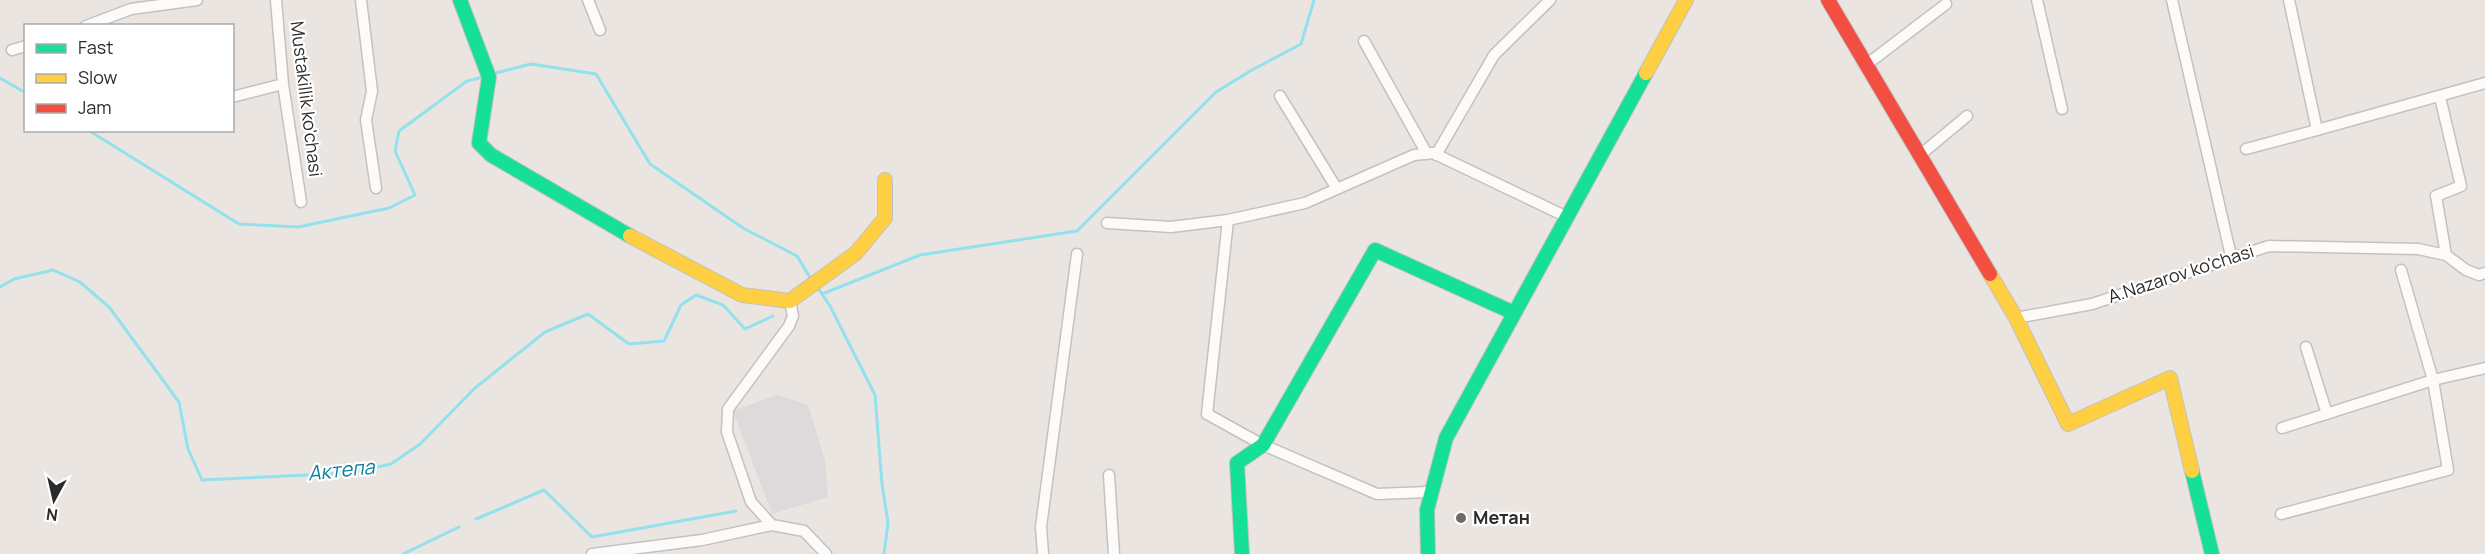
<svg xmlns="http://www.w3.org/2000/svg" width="2485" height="554" font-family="Manrope,sans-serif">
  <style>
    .industrial { fill: #dddadc }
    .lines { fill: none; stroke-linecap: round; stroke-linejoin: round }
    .stream { stroke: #93e1ec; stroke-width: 3 }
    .street-casing { stroke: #c3c2c2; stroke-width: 13 }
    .fast-casing { stroke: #c3c2c2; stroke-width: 16 }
    .slow-casing { stroke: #c3c2c2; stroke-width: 16 }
    .jam-casing { stroke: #c3c2c2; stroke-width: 16 }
    .street { stroke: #fcfbfa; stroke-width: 10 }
    .fast { stroke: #16e098; stroke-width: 14 }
    .slow { stroke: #ffcf43; stroke-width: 14 }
    .jam { stroke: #f24e42; stroke-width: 14 }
    .poi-dot { fill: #6e6c6a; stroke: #fff; stroke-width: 2 }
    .labels { text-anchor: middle; stroke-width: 4.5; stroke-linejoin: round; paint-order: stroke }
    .street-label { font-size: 18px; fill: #2b2b2b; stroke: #fff }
    .poi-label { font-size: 18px; font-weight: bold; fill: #2b2b2b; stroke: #fff; text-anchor: start }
    .water-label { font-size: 20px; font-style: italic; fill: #0b80a0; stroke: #fff }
  </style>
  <rect width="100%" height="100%" fill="#eae5e0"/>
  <path class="industrial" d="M777 395 808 405 825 461 828 497 772 514 733 411Z"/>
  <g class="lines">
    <path class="stream" d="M492 74 531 64 596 74 650 164 743 228 797 256 812 281
      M0 78 26 93
      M88 130 239 224 298 227 389 208 415 195 395 151 399 131 467 81 483 77
      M0 287 14 279 53 270 80 282 109 307 179 402 188 449 202 480 350 473 391 464 420 444 475 388 545 332 588 314 629 344 664 341 681 305 696 295 723 305 745 329 773 316
      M818 288 830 306 875 395 882 484 888 523 884 554
      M822 294 920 255 1077 231 1216 92 1252 70 1301 44 1314 0
      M476 519 544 490 592 537 736 511
      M403 554 459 527"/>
    <defs>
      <path id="street" d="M276 0 283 84 301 202
        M361 0 372 91 366 120 376 188
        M588 0 600 30
        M2037 0 2062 109
        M2172 0 2231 256
        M2289 0 2317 130 2485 83
        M86 26 131 9 197 0
        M1364 41 1427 154
        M12 50 26 46
        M1866 65 1946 4
        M1280 96 1337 189
        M232 97 283 84
        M2440 97 2461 186 2436 196 2446 255
        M2246 149 2317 130
        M1436 155 1494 55 1550 0
        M1919 156 1967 116
        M1228 220 1207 414 1263 445 1377 494 1428 492
        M1107 223 1171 227 1228 220 1305 203 1414 155 1433 153 1567 217
        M2016 318 2092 304 2269 246 2418 249 2446 255 2466 270 2479 275 2485 273
        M2306 347 2327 414
        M2282 428 2433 380 2485 368
        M1109 475 1114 554
        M2281 514 2448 470 2433 380 2401 270
        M772 525 751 502 727 432 728 409 789 326 793 316 790 301
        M592 554 702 540 772 525 804 531 826 554
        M1043 554 1041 527 1077 254"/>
      <path id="fast" d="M460 0 489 77 479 143 491 155 630 236
        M2192 471 2212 554
        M1242 554 1237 463 1263 445 1375 250 1514 313
        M1428 554 1427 510 1446 438 1646 73"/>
      <path id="slow" d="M1646 73 1686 0
        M630 236 742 295 790 301 856 253 885 218V180
        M1990 274 2016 318 2068 424 2170 378 2192 471"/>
      <path id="jam" d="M1828 0 1990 274"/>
    </defs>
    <use href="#street" class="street-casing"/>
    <use href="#fast" class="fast-casing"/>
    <use href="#slow" class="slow-casing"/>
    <use href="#jam" class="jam-casing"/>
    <use href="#street" class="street"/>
    <use href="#fast" class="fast"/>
    <use href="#slow" class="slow"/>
    <use href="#jam" class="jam"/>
  </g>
  <circle class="poi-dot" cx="1461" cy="518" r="6"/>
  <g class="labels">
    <g class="street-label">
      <text transform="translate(306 99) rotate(83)" y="6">Mustakillik ko'chasi</text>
      <text transform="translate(2181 274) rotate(-18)" y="6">A.Nazarov ko'chasi</text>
    </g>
    <g class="poi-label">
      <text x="1473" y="524">Метан</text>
    </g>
    <g class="water-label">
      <text transform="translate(341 470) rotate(-6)" y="7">Актепа</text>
    </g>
  </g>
  <rect x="24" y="24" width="210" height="108" fill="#ffffff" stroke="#aaaaaa" stroke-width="1.5"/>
  <rect x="36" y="44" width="30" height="9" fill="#16e098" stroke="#aaaaaa" stroke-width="1.5"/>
  <text x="78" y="54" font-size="18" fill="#2b2b2b">Fast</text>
  <rect x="36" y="74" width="30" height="9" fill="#ffcf43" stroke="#aaaaaa" stroke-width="1.5"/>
  <text x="78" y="84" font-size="18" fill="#2b2b2b">Slow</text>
  <rect x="36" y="104" width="30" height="9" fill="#f24e42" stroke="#aaaaaa" stroke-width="1.5"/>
  <text x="78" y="114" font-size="18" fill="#2b2b2b">Jam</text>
  <g transform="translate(54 500) rotate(188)" stroke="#ffffff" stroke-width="4.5" paint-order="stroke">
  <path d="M0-4.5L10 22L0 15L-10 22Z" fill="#2b2b2b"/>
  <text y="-9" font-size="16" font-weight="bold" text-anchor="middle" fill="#2b2b2b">N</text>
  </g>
</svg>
